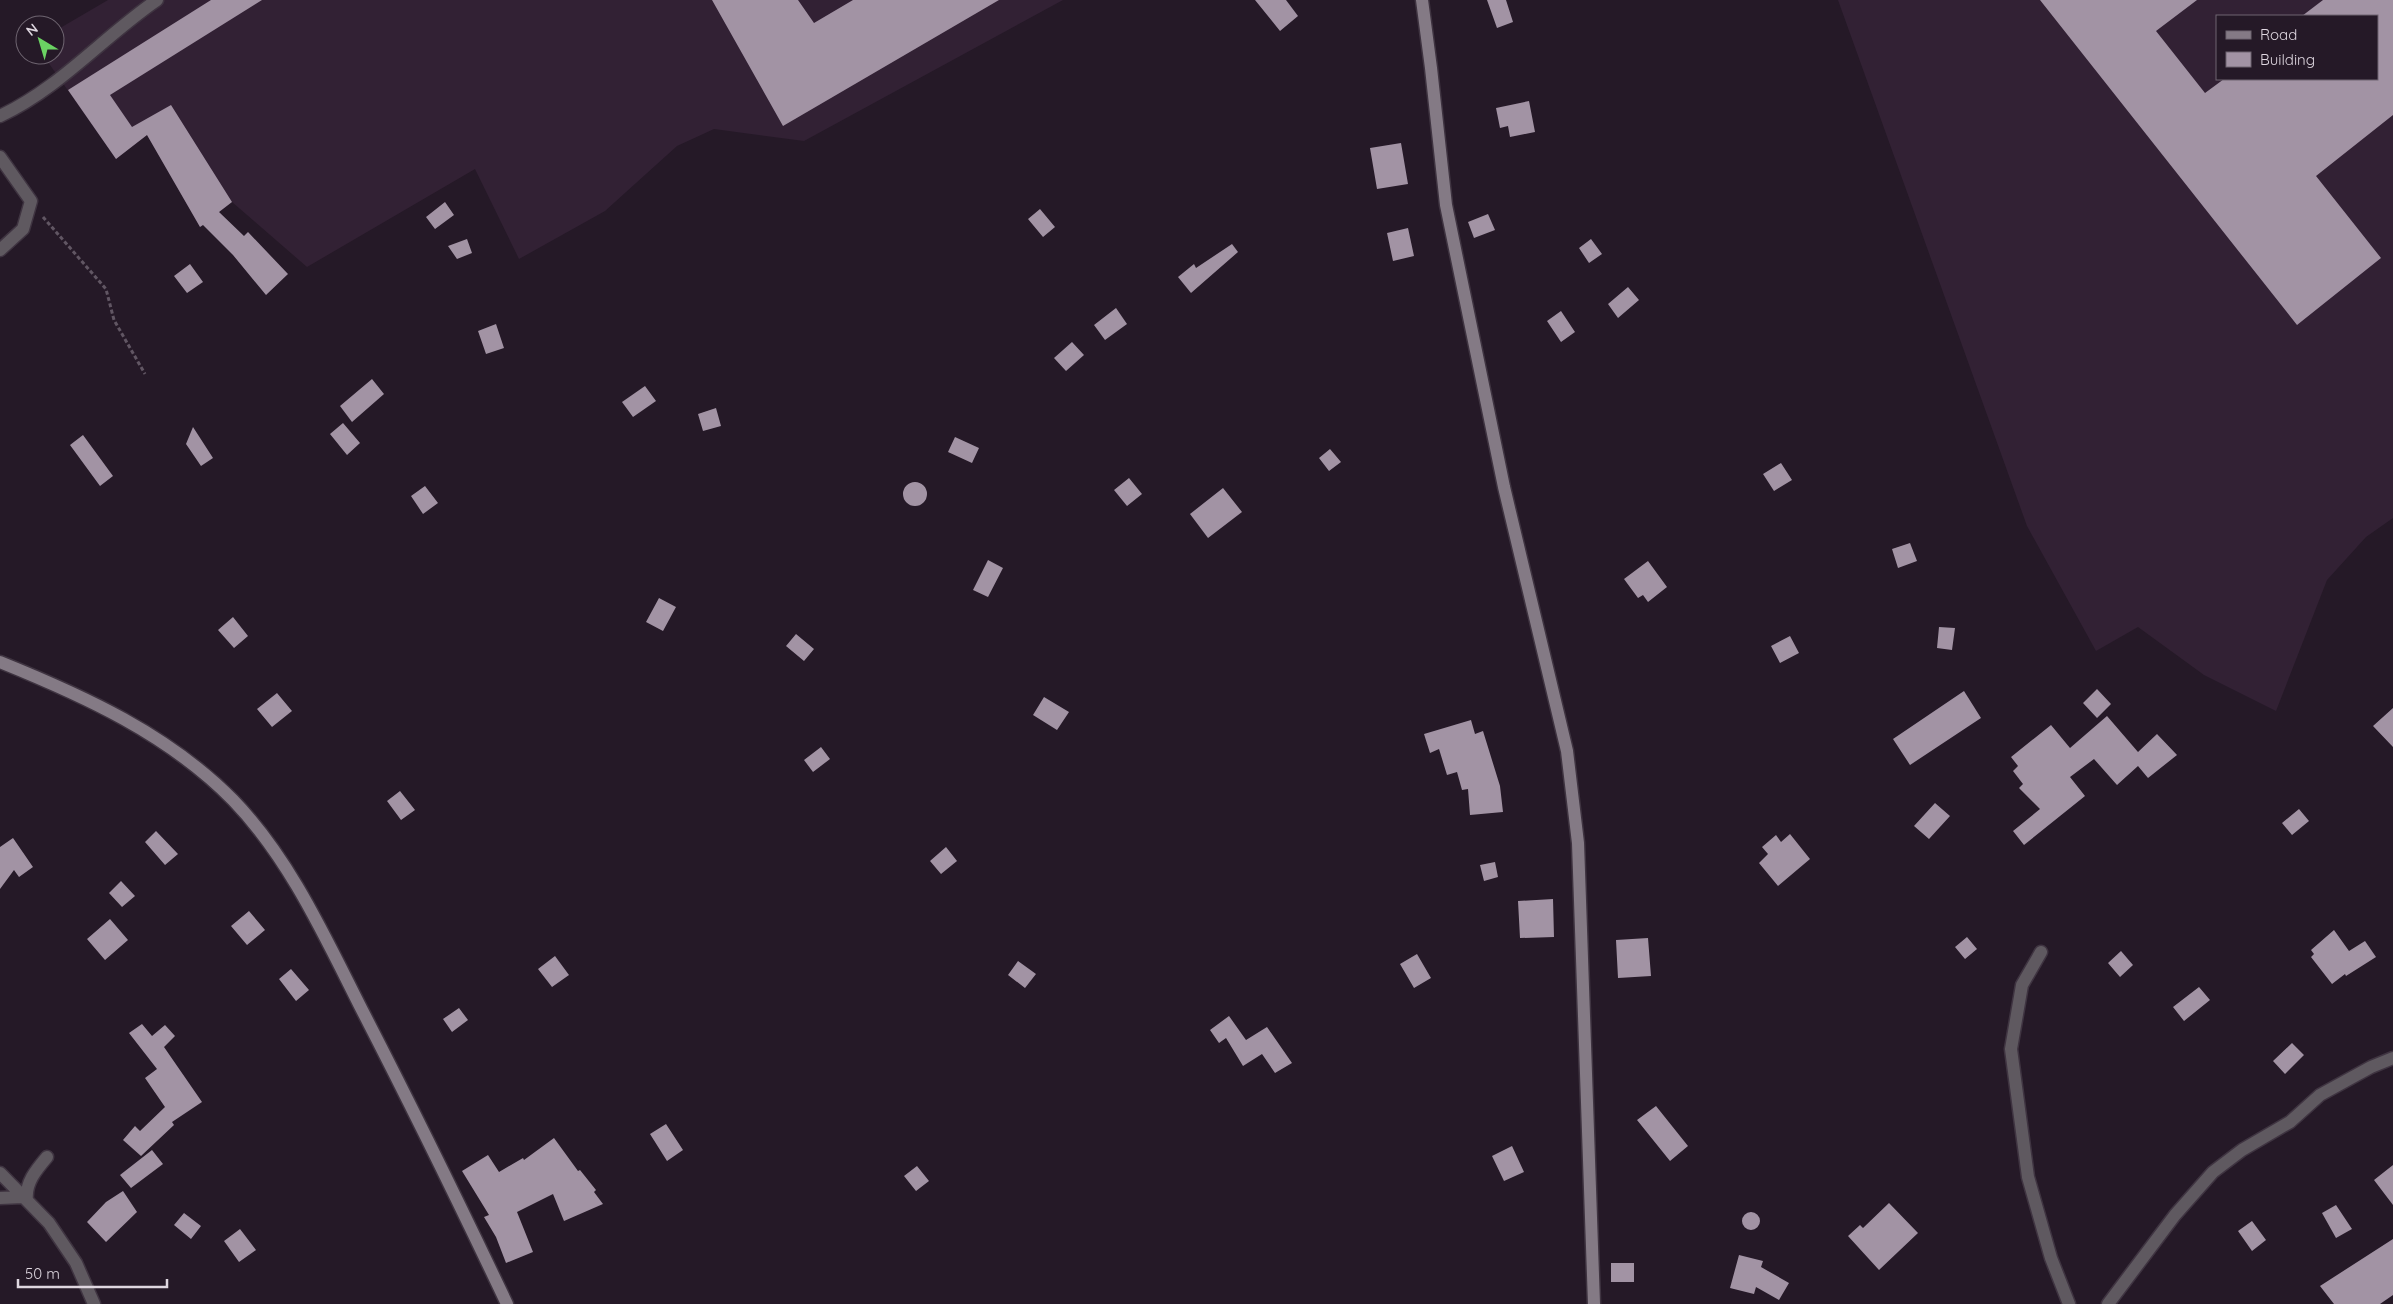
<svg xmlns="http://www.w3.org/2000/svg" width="2393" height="1304" font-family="Quicksand,sans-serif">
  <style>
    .built { fill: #322134; fill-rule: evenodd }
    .building { fill: #a293a4 }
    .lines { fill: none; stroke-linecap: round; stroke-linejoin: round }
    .street-casing { stroke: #3f3441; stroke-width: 15 }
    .secondary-casing { stroke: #3f3441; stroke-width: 15 }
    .path { stroke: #615663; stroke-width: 3; stroke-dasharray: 4 2.5; stroke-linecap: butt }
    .street { stroke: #5f5960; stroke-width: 12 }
    .secondary { stroke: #847a85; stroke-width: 12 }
  </style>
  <rect width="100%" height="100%" fill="#251927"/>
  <path class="built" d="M108 0H1063L804 141 714 129 677 146 605 211 519 259 475 169 307 267 232 202 200 227 147 135 116 159 43 55H55V31Z
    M1838 0H2393V518L2366 537 2327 580 2276 711 2204 675 2138 627 2096 651 2027 526ZM2217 16H2377V79H2217Z"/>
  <path class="building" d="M211 0H262L110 95 132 127 171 105 232 202 219 212 244 236 248 232 288 274 266 295 233 255 203 225 200 227 147 135 116 159 68 90Z
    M712 0H798L814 23 853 0H999L783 126Z
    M1255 0H1286L1298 16 1280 31Z
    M1487 0H1506L1513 22 1497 28Z
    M2040 0H2197L2156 31 2205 93 2224 79H2377V16H2302L2323 0H2393V115L2316 176 2381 258 2297 325Z
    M1529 101 1535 132 1510 137 1508 126 1500 128 1496 108Z
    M1401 143 1408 184 1377 189 1370 148Z
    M445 202 454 215 435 229 426 217Z
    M1040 209 1055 227 1043 237 1028 219Z
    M1488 214 1495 230 1474 238 1468 222Z
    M1408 228 1414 256 1393 261 1387 233Z
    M467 239 472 253 457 259 448 246Z
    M1591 239 1602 254 1589 263 1579 248Z
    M1232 244 1238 252 1191 293 1178 277 1194 264 1196 268Z
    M190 264 203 282 187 293 174 276Z
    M1628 287 1639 300 1618 318 1608 304Z
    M1116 308 1127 324 1105 340 1094 325Z
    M1561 311 1575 332 1561 342 1547 321Z
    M496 324 504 348 486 354 478 331Z
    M1072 342 1084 355 1066 371 1054 358Z
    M372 379 384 394 352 422 340 406Z
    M645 386 656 401 633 417 622 402Z
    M716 408 721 426 703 431 698 414Z
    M343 423 360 443 347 455 330 434Z
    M193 427 213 458 201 466 186 444Z
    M83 435 113 476 100 486 70 445Z
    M955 437 979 448 972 463 948 452Z
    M1330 449 1341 462 1329 471 1319 458Z
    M1781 463 1792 480 1774 491 1763 474Z
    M1129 478 1142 494 1127 506 1114 490Z
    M903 494a12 12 0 1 1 24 0a12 12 0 1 1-24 0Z
    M425 486 438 503 423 514 411 496Z
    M1223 488 1242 512 1208 538 1190 514Z
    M1910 543 1917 561 1898 568 1892 549Z
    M988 560 1003 568 988 597 973 590Z
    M1648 561 1667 587 1648 602 1643 595 1638 598 1624 579Z
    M659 598 676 607 663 631 646 622Z
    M233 617 248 636 234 648 218 630Z
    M1939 627 1955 628 1952 650 1937 648Z
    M796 634 814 649 804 661 786 646Z
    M1790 636 1799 653 1780 663 1771 646Z
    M2097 689 2111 704 2097 718 2083 703Z
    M1964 691 1981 718 1910 765 1893 739Z
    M277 693 292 711 272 727 257 709Z
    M1044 697 1069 712 1057 730 1033 715Z
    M2393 708V747L2373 726Z
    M2107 716 2138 752 2157 734 2177 755 2148 778 2138 766 2117 785 2094 759 2070 777 2085 796 2024 845 2013 831 2040 809 2019 788 2023 784 2013 771 2018 766 2011 757 2051 725 2070 748Z
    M1471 720 1475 734 1483 731 1500 786 1503 812 1470 815 1468 789 1462 790 1457 772 1447 775 1439 749 1430 753 1424 734Z
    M821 747 830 759 813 772 804 760Z
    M400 791 415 810 401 820 387 801Z
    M1935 803 1950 816 1929 839 1914 826Z
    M2299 809 2309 821 2292 835 2282 823Z
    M156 831 178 854 165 865 145 842Z
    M1790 834 1810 859 1778 886 1759 863 1768 854 1762 847 1776 835 1781 842Z
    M13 838 33 867 19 877 14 870 0 889V847Z
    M946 847 957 861 941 874 930 861Z
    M1495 862 1498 877 1484 881 1480 865Z
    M121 881 135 896 122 907 109 893Z
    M1553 899 1554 937 1520 938 1518 901Z
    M249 911 265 930 247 945 231 926Z
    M110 919 128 940 105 960 87 939Z
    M2334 930 2349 951 2365 941 2376 957 2346 976 2345 974 2332 984 2311 957 2314 954 2311 950Z
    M1967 937 1977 949 1965 959 1955 947Z
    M1648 938 1651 976 1618 978 1616 940Z
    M2121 951 2133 965 2120 977 2108 963Z
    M1417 954 1431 978 1414 988 1400 964Z
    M555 956 569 975 552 987 538 969Z
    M1018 961 1036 974 1025 988 1008 975Z
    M291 969 309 990 296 1001 279 979Z
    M2199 987 2210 1000 2184 1021 2173 1007Z
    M459 1008 468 1020 452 1032 443 1019Z
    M1229 1016 1246 1040 1267 1027 1292 1063 1275 1073 1262 1054 1243 1066 1226 1038 1219 1043 1210 1030Z
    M142 1024 152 1036 165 1025 175 1036 164 1047 202 1102 172 1122 174 1125 141 1156 123 1140 135 1126 140 1131 165 1107 145 1078 157 1069 129 1033Z
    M2292 1043 2304 1055 2285 1074 2273 1061Z
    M1656 1106 1688 1146 1670 1161 1637 1120Z
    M666 1124 683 1150 667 1161 650 1134Z
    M554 1138 578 1171 580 1170 596 1190 594 1192 603 1204 564 1221 553 1194 517 1212 533 1252 506 1263 496 1237 484 1217 489 1215 462 1171 488 1155 499 1172 523 1158 524 1160Z
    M1512 1146 1524 1172 1504 1181 1492 1156Z
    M152 1150 163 1164 131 1188 120 1175Z
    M2393 1165V1205L2374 1180Z
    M917 1166 929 1181 916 1191 904 1176Z
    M123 1191 137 1212 106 1242 87 1222 106 1202Z
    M1889 1203 1918 1233 1879 1270 1848 1236 1860 1225 1863 1228Z
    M2336 1205 2352 1229 2336 1238 2322 1213Z
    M1742 1221a9 9 0 1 1 18 0a9 9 0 1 1-18 0Z
    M184 1213 201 1226 191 1239 174 1225Z
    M2252 1221 2266 1240 2252 1251 2238 1231Z
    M240 1229 256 1250 239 1262 224 1241Z
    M2393 1239V1295L2380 1304H2334L2320 1286Z
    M1739 1255 1763 1261 1761 1267 1789 1283 1779 1300 1756 1287 1754 1294 1730 1288Z
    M1611 1263H1634V1282H1611Z"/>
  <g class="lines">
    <defs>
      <path id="street" d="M0 116C60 88 103 37 157 0
        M0 157 31 201 23 229 0 250
        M2041 952 2022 985 2011 1049 2028 1177 2051 1258 2069 1304
        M0 1173 49 1223 76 1263 94 1304
        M0 1198 23 1197
        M27 1200C25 1183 36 1170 47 1157
        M2108 1304 2175 1215 2213 1172 2242 1150 2290 1122 2320 1095 2371 1067 2393 1058"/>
      <path id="secondary" d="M1422 0 1431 68 1446 205 1504 487 1567 751 1578 843 1594 1304
        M0 662C84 696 168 734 233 800 290 859 325 937 362 1010 412 1107 460 1205 507 1304"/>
    </defs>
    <use href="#street" class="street-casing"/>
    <use href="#secondary" class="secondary-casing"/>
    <path class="path" d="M43 217 106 289 114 320 145 374"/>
    <use href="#street" class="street"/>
    <use href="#secondary" class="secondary"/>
  </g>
  <rect x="2216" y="15" width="162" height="65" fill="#251927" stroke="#6f6571"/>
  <rect x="2226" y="31" width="25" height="8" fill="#847a85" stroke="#6f6571"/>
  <text x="2260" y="40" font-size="15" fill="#dfd7e0">Road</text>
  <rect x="2226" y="52" width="25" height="15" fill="#a293a4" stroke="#6f6571"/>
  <text x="2260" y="65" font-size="15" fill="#dfd7e0">Building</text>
  <g transform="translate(40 40) rotate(322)"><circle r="24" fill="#251927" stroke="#6f6571"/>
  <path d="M0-4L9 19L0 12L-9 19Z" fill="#6bd363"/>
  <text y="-8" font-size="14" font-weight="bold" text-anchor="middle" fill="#dfd7e0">N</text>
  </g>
  <path d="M18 1279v8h149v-8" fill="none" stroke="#dfd7e0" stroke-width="2.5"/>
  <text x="25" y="1279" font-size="15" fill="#dfd7e0" stroke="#251927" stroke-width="4" paint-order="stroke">50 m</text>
</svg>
